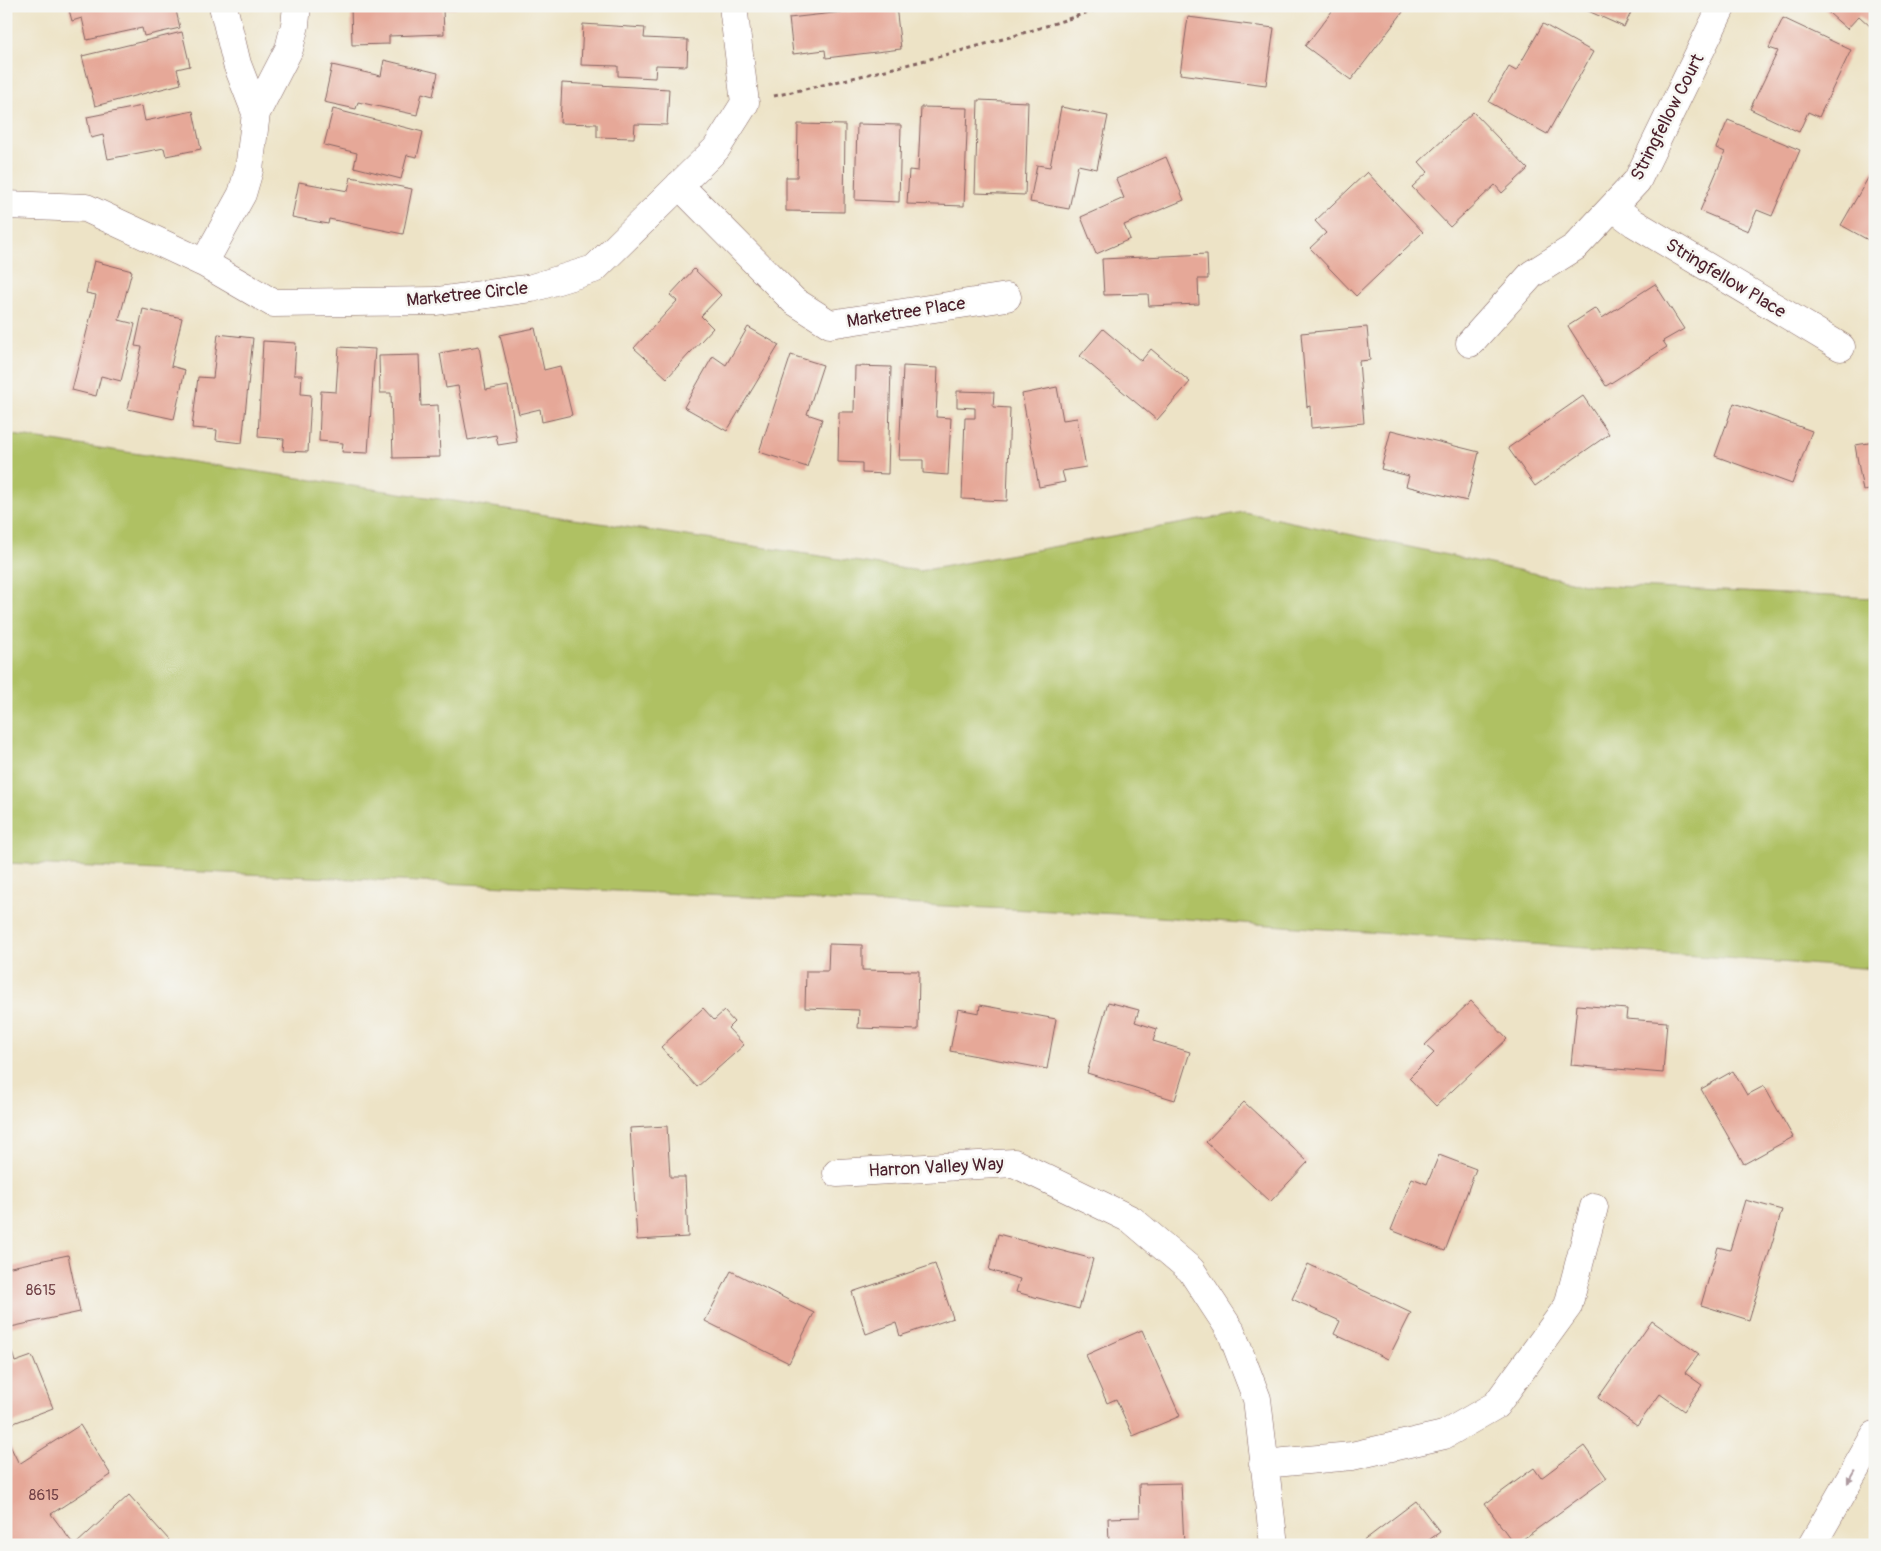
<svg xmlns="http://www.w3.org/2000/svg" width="1881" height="1551" font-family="Pangolin,sans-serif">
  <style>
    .green { fill: #afc164; stroke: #7c7048 }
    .building { fill: #e6a898 }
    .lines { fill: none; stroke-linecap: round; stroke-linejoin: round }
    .minor-casing { stroke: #836461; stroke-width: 29 }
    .path { stroke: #836461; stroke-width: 3; stroke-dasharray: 4 4; stroke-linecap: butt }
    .minor { stroke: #fff; stroke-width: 28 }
    .oneway { fill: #ae9aa0 }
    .labels { text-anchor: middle; stroke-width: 5; stroke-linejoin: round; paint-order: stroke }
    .number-label { font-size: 15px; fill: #714146 }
    .street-label { font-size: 18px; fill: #4a1f2b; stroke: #f6f6f2 }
  </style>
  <rect width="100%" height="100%" fill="#f6f6f2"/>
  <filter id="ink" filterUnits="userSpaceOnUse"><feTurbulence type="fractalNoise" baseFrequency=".02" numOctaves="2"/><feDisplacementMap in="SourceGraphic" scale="10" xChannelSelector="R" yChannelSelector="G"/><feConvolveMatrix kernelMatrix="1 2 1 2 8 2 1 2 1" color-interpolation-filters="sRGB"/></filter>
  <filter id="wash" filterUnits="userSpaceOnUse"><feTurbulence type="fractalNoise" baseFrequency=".0096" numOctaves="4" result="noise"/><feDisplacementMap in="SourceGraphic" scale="20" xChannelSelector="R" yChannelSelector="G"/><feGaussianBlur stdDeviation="1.12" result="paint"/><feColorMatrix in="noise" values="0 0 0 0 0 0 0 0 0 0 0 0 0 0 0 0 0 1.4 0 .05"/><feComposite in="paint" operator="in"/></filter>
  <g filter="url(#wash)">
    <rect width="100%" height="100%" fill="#ede3c6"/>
    <path class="green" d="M6 434 920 571 1244 512 1589 585 1875 598V969L1118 914 6 863Z"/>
    <g id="blocks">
      <path class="building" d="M68 6H175L180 28 144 36 142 28 87 40 82 18 72 21Z
        M351 6H456V9H443L444 34 389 36V44L352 45Z
        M896 6 901 49 826 58 825 50 793 54 789 18Z
        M1336 6H1396L1403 12 1351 80 1305 46Z
        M1577 6H1634L1624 27Z
        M1821 6H1875V22L1871 27 1859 16 1847 29Z
        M1188 17 1274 28 1266 85 1180 74Z
        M1783 18 1851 50 1819 117 1808 112 1799 132 1750 109 1778 51 1769 48Z
        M583 24 645 28 644 38 688 40 687 66 656 65 655 78 618 76V66L581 65Z
        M1543 24 1593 52 1547 134 1489 102 1509 67 1516 71Z
        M182 32 190 66 177 69 181 84 95 106 82 56Z
        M384 60 438 73 433 96 422 93 417 115 358 102 356 109 324 102 332 65 381 76Z
        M562 83 669 89 667 125 635 124 634 138 597 137V124L560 123Z
        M978 100 1028 102 1025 195 975 193Z
        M142 106 145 121 193 111 201 149 166 156 164 148 108 159 103 135 91 138 87 117Z
        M921 107 968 108 964 206 907 204 909 170 918 171Z
        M1061 107 1108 116 1097 169 1078 165 1069 209 1030 202 1037 165 1050 167Z
        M333 109 423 132 417 157 407 155 401 179 354 167 357 153 324 145Z
        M1473 112 1528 169 1502 193 1495 185 1450 227 1412 187 1428 172 1419 162Z
        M1728 120 1800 150 1772 216 1757 210 1748 231 1700 211 1725 152 1716 148Z
        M798 124 845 125 844 212 786 211V177H797Z
        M857 124 901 125 899 202 855 200Z
        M1166 157 1184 200 1124 225 1130 239 1096 254 1081 217 1124 198 1116 179Z
        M1875 166V234L1870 241 1841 225Z
        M1367 172 1423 232 1356 296 1310 248 1326 233 1315 221Z
        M351 177 412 189 403 234 329 219 328 224 292 217 299 182 348 191Z
        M1207 254 1208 279H1198L1199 304 1149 306 1148 294 1104 295 1102 259Z
        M94 261 132 271 119 320 135 324 121 381 101 376 96 396 72 390 96 295 86 293Z
        M694 269 721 295 701 316 713 328 667 378 634 348 677 301 670 295Z
        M1655 284 1684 329 1663 341 1667 347 1606 386 1568 326 1596 308 1602 318Z
        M143 309 182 318 171 366 185 370 174 419 128 409 142 347 135 346Z
        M748 327 779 345 727 431 684 407 713 356 726 365Z
        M1367 327 1370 360 1359 361 1364 423 1311 428 1310 406 1307 407 1301 333Z
        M535 328 544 370 560 366 572 415 542 422 540 409 519 414 500 335Z
        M1103 329 1141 361 1151 349 1190 382 1157 420 1080 356Z
        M218 334 253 338 242 443 216 440 217 430 192 428 198 377 213 378Z
        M263 341 296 343 294 375H302L301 394 311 395 308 452 283 451 284 439 258 437Z
        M479 346 486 390 508 386 517 442 498 445 496 435 468 440 458 386 446 388 440 353Z
        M339 347 375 349 368 453 342 452 343 443 319 441 321 391 336 392Z
        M419 355 421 406 438 405 440 457 393 458 391 393H380L379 356Z
        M791 355 823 365 807 414 822 419 807 467 759 452Z
        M855 366 891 367 888 474 862 473V463L838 462 839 412H854Z
        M903 366 938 368 936 417 951 418 948 475 923 473V460H899Z
        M1057 387 1063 420 1077 418 1086 467 1062 471 1065 482 1039 487 1022 394Z
        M957 391 994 392 993 407 1010 408 1007 501 962 499 965 418H975V408L957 407Z
        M1583 396 1609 434 1535 486 1508 448Z
        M1734 403 1812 431 1792 484 1715 456Z
        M1391 430 1479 452 1467 501 1406 486 1409 476 1381 469Z
        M1875 442V489L1863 491 1855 445Z
        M829 944 862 945V970L919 971 918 1030 858 1028 859 1010 805 1008 806 971H828Z
        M1471 1001 1507 1039 1436 1106 1409 1078 1434 1053 1425 1045Z
        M1108 1002 1139 1010 1135 1022 1157 1029 1153 1041 1190 1052 1175 1100 1087 1073Z
        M980 1005 1056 1019 1047 1069 950 1051 958 1009 979 1013Z
        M1577 1005 1627 1009 1626 1019 1667 1022 1663 1073 1571 1065Z
        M703 1008 714 1020 724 1011 734 1022 728 1028 744 1045 697 1087 661 1047Z
        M1733 1071 1747 1095 1764 1086 1793 1137 1744 1164 1701 1089Z
        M1244 1102 1308 1162 1270 1202 1206 1142Z
        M667 1126 670 1177H685L688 1237 637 1240 630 1128Z
        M1439 1155 1476 1169 1445 1251 1391 1230 1412 1178 1427 1184Z
        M1745 1200 1782 1210 1749 1320 1701 1305 1718 1247 1730 1250Z
        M998 1234 1093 1259 1079 1309 1016 1292 1020 1279 989 1270Z
        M68 1255 80 1312 6 1328V1268Z
        M935 1264 953 1318 900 1336 896 1323 866 1334 852 1292Z
        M1308 1264 1411 1313 1388 1359 1334 1334 1340 1321 1292 1299Z
        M731 1271 814 1313 789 1363 705 1321Z
        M1652 1321 1699 1354 1685 1373 1702 1385 1684 1411 1660 1394 1637 1426 1598 1398Z
        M1142 1330 1180 1416 1133 1436 1116 1399 1107 1403 1086 1355Z
        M6 1333 15 1362 32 1356 53 1408 6 1426Z
        M80 1425 111 1475 51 1514 74 1545H6V1437L19 1464Z
        M1584 1446 1607 1478 1515 1545 1485 1504 1534 1468 1541 1478Z
        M1181 1483 1184 1545H1128V1541L1109 1542 1108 1518 1140 1517 1139 1484Z
        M129 1495 169 1540 164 1545H75Z
        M1416 1501 1440 1532 1426 1542 1428 1545H1358Z"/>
    </g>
  </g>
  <g filter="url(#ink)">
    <use href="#blocks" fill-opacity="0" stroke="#836461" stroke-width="1"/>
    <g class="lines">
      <defs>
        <path id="minor" d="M223 6 237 64 256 113
          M679 185 794 301 830 324 1007 297
          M6 205 86 208 204 263 273 303 437 301 532 288 594 269 716 149 745 103 733 6
          M1614 208 1634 223 1841 347
          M204 263 242 194 249 170 256 113 289 49 295 25 297 6
          M1470 343 1532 274 1575 247 1637 181 1722 6
          M837 1173 1014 1163 1132 1220 1191 1270 1231 1331 1257 1399 1274 1545
          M1263 1464 1352 1456 1444 1435 1496 1405 1568 1306 1594 1207
          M1812 1545 1875 1435"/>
      </defs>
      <use href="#minor" class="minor-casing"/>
      <path class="path" d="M774 96C885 71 999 44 1106 6"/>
      <use href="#minor" class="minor"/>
    </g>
    <defs><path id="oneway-solid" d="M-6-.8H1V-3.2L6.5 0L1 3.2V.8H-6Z" transform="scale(1.25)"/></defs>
    <use class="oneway" href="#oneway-solid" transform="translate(1851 1477) rotate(120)"/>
  </g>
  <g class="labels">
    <g class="number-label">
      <text x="41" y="1295">8615</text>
      <text x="44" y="1500">8615</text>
    </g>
    <g class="street-label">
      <text transform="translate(1667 117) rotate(-63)" y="6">Stringfellow Court</text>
      <text transform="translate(1726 278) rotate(31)" y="6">Stringfellow Place</text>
      <text transform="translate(467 294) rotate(-6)" y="6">Marketree Circle</text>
      <text transform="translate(906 312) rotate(-9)" y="6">Marketree Place</text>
      <text transform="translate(936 1167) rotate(-3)" y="6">Harron Valley Way</text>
    </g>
  </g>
  <rect width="1881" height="1551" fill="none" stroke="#f6f6f2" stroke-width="25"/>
</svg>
